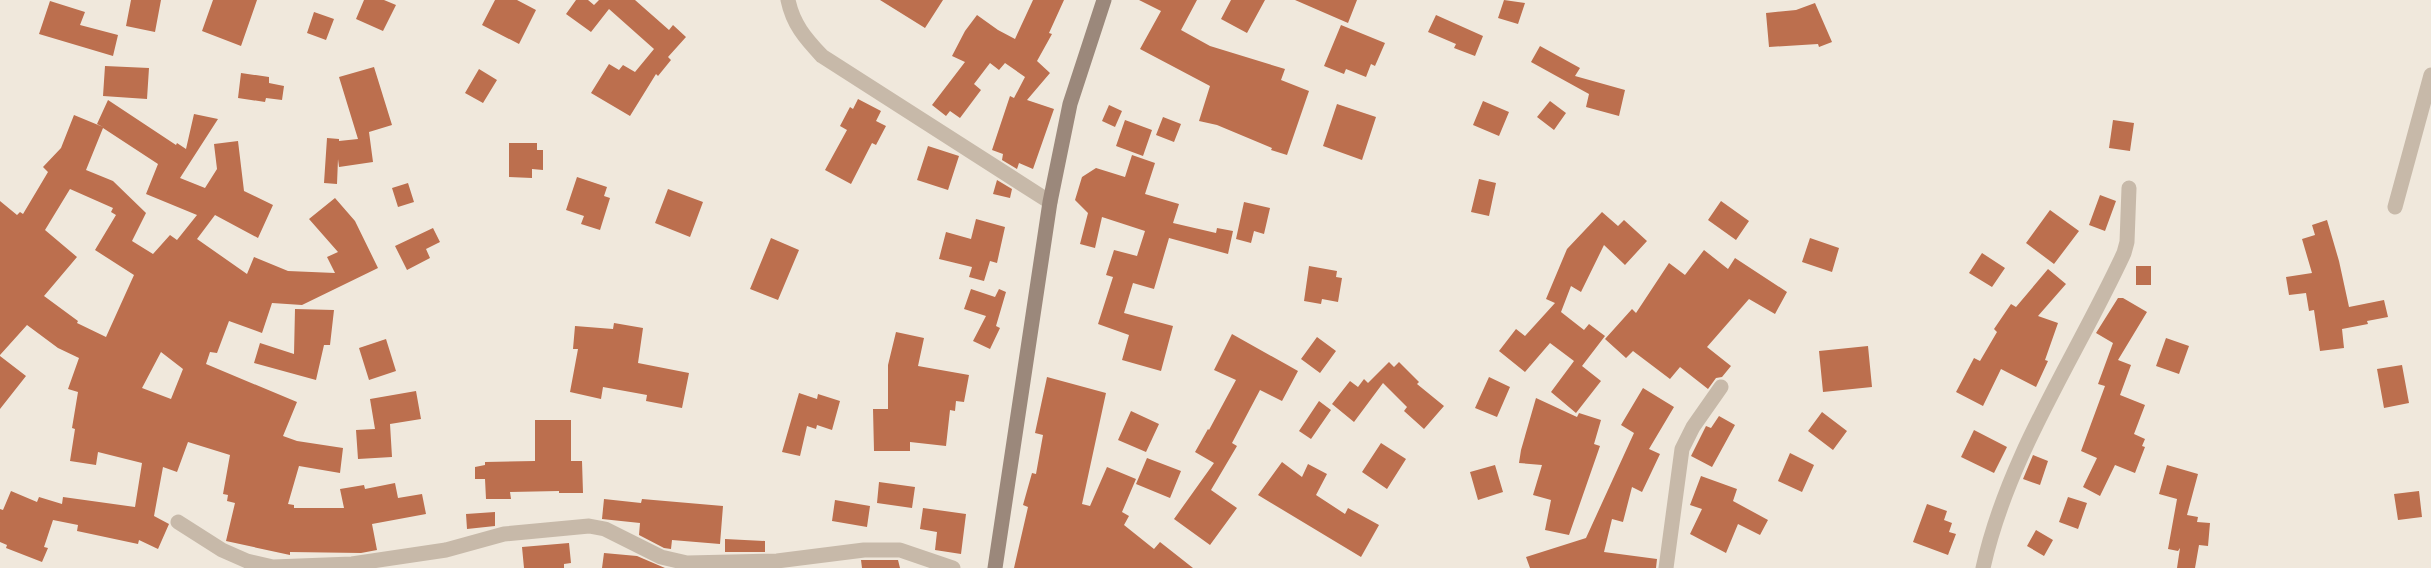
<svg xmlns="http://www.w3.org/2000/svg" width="2431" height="568" font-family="'Source Sans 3',sans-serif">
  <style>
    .building { fill: #bc6f4e; fill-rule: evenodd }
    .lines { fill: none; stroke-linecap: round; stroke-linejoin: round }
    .street { stroke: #c7b9a9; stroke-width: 15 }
    .secondary { stroke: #9b887b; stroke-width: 15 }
  </style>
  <rect width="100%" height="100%" fill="#f0e8dc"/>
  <path class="building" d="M131 0H161L155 32 126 26Z
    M213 0H257L241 46 202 31Z
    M364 0H384L396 5 383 31 356 19Z
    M495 0H517L536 10 519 44 482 25Z
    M576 0H588L594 5 599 0H635L669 30 673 25 686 37 668 57 671 60 658 76 656 74 630 116 591 93 609 64 619 70 623 65 635 72 654 49 609 9 591 32 566 14Z
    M880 0H943L925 28Z
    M1033 0H1064L1049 33 1052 34 1037 61 1050 73 1027 100 1054 109 1033 169 1019 163 1017 169 1002 160 1003 154 992 150 1010 96 1014 98 1025 77 1005 63 999 70 990 63 974 84 981 90 960 118 950 111 946 116 932 105 965 62 952 56 965 31 977 15 998 30 1015 39Z
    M1139 0H1197L1181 30 1210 46 1285 69 1281 80 1309 91 1287 155 1271 150 1272 148 1217 125 1199 121 1210 86 1140 49 1161 11Z
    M1231 0H1265L1247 33 1221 19Z
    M1295 0H1357L1348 23Z
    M1504 0 1525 3 1518 24 1498 18Z
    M50 1 85 12 80 25 118 35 113 56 39 34Z
    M1815 3 1832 42 1819 47 1818 44 1769 47 1766 13 1796 10Z
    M314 12 334 19 326 40 307 33Z
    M1436 15 1483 36 1475 56 1454 48 1456 44 1428 32Z
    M1341 25 1385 43 1375 66 1371 64 1366 77 1346 69 1344 74 1324 66Z
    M1540 46 1580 68 1575 76 1625 90 1619 116 1586 107 1589 94 1531 62Z
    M105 66 149 68 147 99 103 96Z
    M374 67 392 125 369 132 373 162 339 167 338 159 337 184 324 183 327 138 339 139V141L358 139 339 77Z
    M479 69 497 80 483 103 465 93Z
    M241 73 269 77V83L284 86 282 100 266 98 265 102 238 98Z
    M858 99 881 111 876 121 886 126 876 145 872 143 851 184 825 170 847 130 840 126 850 107 853 109Z
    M108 100 176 145 177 143 186 149 194 114 218 119 180 178 205 188 217 169 214 144 238 141 244 191 273 205 258 238 215 215 197 239 247 274 254 257 288 271 335 273 327 257 338 252 309 219 335 198 355 221 378 268 302 305 272 303 262 333 229 321 217 353 210 352 206 364 297 402 283 436 297 441 343 448 340 473 299 466 288 504 294 505V508H344L340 489 364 485 365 489 395 483 398 498 422 494 426 514 372 524 377 550 361 553 290 552V555L226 541 235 503 227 501 228 495 223 494 230 455 188 442 177 472 163 467 154 516 169 524 158 549 139 540 138 544 77 531 78 525 53 520 44 547 48 548 42 562 6 548 7 545 0 542V509L3 510 11 491 37 502 39 497 62 504 63 497 135 507 142 463 98 452 96 465 70 461 75 429 72 428 78 392 68 389 79 358 58 348 27 325 0 355V201L17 215 20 212 23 214 48 172 43 167 61 148 74 115 103 127 97 124ZM103 128 158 164 146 194 197 215 177 240 170 235 153 254 132 241 146 213 113 181 86 170ZM70 189 113 208 111 212 116 215 95 250 134 275 106 337 77 323 78 321 44 296 77 257 45 230ZM161 352 183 369 171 399 142 388Z
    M1483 101 1509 112 1499 136 1473 125Z
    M1550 101 1566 113 1554 130 1537 117Z
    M1337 104 1376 117 1362 160 1323 146Z
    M1109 105 1122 111 1115 127 1102 121Z
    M1163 117 1181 124 1174 142 1156 135Z
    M1125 120 1152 130 1143 156 1116 146Z
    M2113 120 2134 123 2130 151 2109 148Z
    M509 143H537V150H543V170L532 169V178L509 177Z
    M928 146 959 156 948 190 917 180Z
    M1132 155 1155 163 1145 194 1179 204 1173 223 1216 233 1217 228 1233 231 1228 254 1169 238 1154 289 1133 283 1124 313 1173 326 1161 371 1122 360 1129 335 1098 324 1113 277 1106 275 1114 250 1137 256 1145 231 1102 217 1095 248 1080 244 1088 213 1075 200 1082 177 1096 168 1125 177Z
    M577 177 607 187 604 196 610 198 600 230 581 224 584 216 566 210Z
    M1479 179 1496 183 1489 216 1471 212Z
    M997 180 1012 189 1010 198 993 194Z
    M408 183 414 202 398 207 392 188Z
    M668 189 703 202 690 237 655 223Z
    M2100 195 2116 201 2105 231 2089 225Z
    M1721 201 1749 221 1736 240 1708 220Z
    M1244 202 1270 208 1264 234 1254 231 1251 243 1236 239Z
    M2050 210 2079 231 2054 264 2026 243Z
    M1602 212 1618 226 1624 220 1647 241 1625 265 1604 245 1581 292 1571 286 1561 312 1584 330 1589 324 1605 336 1582 366 1601 381 1576 413 1551 392 1574 361 1550 343 1525 372 1499 351 1516 329 1525 336 1555 303 1546 299 1567 249Z
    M976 219 1005 227 997 263 990 261 984 281 969 277 972 267 939 259 946 232 971 239Z
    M2327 220 2339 261 2349 307 2384 300 2388 317 2367 321 2368 324 2342 329 2344 348 2320 351 2314 310 2309 311 2306 293 2289 295 2286 277 2312 273 2302 239 2315 235 2312 225Z
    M433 228 440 242 426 249 430 258 407 270 395 246Z
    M771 238 799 250 778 300 750 289Z
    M1810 238 1839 248 1832 272 1802 262Z
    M1704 250 1728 269 1735 258 1787 292 1775 314 1749 299 1707 347 1731 366 1722 377 1716 378 1708 389 1680 367 1670 379 1633 351 1626 358 1605 339 1632 309 1636 313 1669 263 1685 275Z
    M1982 253 2005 268 1992 287 1969 273Z
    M1309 266 1337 271 1336 277 1342 278 1338 302 1322 299 1321 304 1304 301Z
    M2136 266H2151V285H2136Z
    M2048 269 2066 284 2038 316 2058 323 2045 360 2048 361 2036 387 2001 369 1983 406 1956 392 1974 358 1980 361 1997 332 1994 329 2011 304 2016 307Z
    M971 289 995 297 999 289 1006 292 996 326 1000 328 990 349 973 341 986 316 964 309Z
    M2118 298H2123L2147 312 2118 360 2131 365 2120 395 2145 405 2134 434 2145 439 2142 446 2145 447 2135 473 2115 465 2100 496 2083 487 2097 458 2081 451 2105 386 2098 384 2113 343 2096 333Z
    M295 309 334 310 330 345H324L316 380 254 363 260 343 294 354Z
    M614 323 643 328 638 363 689 373 682 408 646 401 647 395 603 387 601 399 570 392 578 349H573L575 326 613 329Z
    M896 332 924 338 918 366 969 375 964 402 956 401 955 411 950 410 946 446 910 442V451H874L873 409H888V365Z
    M1232 334 1298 371 1282 401 1260 390 1232 443 1237 446 1211 490 1237 508 1210 545 1174 519 1214 463 1195 452 1208 429 1209 430 1236 380 1214 370Z
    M1317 337 1336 351 1320 373 1301 359Z
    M2166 338 2189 346 2179 374 2156 366Z
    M386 339 396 371 369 380 359 348Z
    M1868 346 1872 387 1823 392 1819 351Z
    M0 356 26 376 0 409Z
    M1389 362 1394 367 1399 362 1419 382 1417 384 1444 406 1424 429 1404 411 1407 407 1383 383 1354 422 1332 404 1350 381 1358 387 1364 379 1368 383Z
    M2402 365 2409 403 2384 408 2377 369Z
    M1047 377 1106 393 1082 504 1090 506 1107 467 1136 479 1122 512 1129 516 1124 525 1154 549 1160 542 1193 568H1014L1028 507 1023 505 1032 473 1036 474 1043 435 1035 433Z
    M1489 377 1510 387 1497 417 1475 408Z
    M1643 388 1674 407 1649 449 1660 454 1642 492 1632 487 1623 522 1612 519 1604 552 1657 559 1656 568H1530L1526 557 1586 538 1634 433 1621 425Z
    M416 391 421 419 390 424 392 457 358 459 356 430 375 429 370 399Z
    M799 393 817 399 818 394 840 401 832 430 817 425 816 429 807 426 800 456 782 452Z
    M1536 398 1577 417 1579 413 1601 420 1594 444 1600 446 1569 535 1545 530 1551 500 1533 495 1542 465 1519 463 1521 450Z
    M1319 401 1331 410 1311 439 1299 431Z
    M1131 411 1159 424 1146 452 1118 440Z
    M1822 412 1847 431 1833 450 1808 431Z
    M1719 416 1735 425 1712 467 1691 456 1706 426 1711 428Z
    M535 420H571V461H582L583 493H559V491L510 492 511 499H486L485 479H475V467L485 465V462L535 461Z
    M1974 430 2007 447 1994 473 1961 457Z
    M1381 443 1406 459 1387 489 1362 472Z
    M1790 453 1814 465 1802 492 1778 481Z
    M2033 455 2048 461 2040 485 2023 479Z
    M1147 458 1181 471 1170 498 1136 484Z
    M1282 462 1302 477 1308 464 1327 474 1316 495 1345 514 1348 508 1379 525 1361 557 1258 495Z
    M1495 465 1503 492 1478 500 1470 472Z
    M2167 465 2198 474 2187 515 2198 517 2197 522 2210 523 2208 546 2199 545 2195 568H2177L2180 548 2178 551 2168 549 2177 499 2159 494Z
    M1701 476 1737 489 1733 501 1768 520 1760 535 1738 524 1726 553 1690 534 1702 509 1690 505Z
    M879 482 915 487 912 508 877 503Z
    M2419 491 2422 517 2398 520 2394 494Z
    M2068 497 2087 503 2078 529 2059 522Z
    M604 499 641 503 642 499 723 506 720 544 672 540 671 549 664 548 639 535 640 523 602 519Z
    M835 500 870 506 867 527 832 521Z
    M1927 504 1947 511 1944 520 1952 523 1949 532 1956 534 1948 555 1913 542Z
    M923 508 966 514 961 554 935 550 937 532 920 529Z
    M495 512V526L467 529 466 514Z
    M2036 530 2053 540 2044 556 2027 546Z
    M725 539 765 541V552H725Z
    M569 543 571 563 564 564V568H524L522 547Z
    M604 553 637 556 665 568H602Z
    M861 560H898L900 568H862Z"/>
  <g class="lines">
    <path class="street" d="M788 0C793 24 805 38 822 56L1050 202
      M2395 207 2431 75
      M178 522 222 550 247 561 273 567 352 564 446 550 504 534 589 526 605 529 661 557 687 563 777 561 864 550H900L953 568
      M1666 568 1682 449 1693 427 1721 387
      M1983 568C2008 455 2076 357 2124 253L2127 242 2129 188"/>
    <path class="secondary" d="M995 568 1050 202 1070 104 1104 0"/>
  </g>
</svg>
